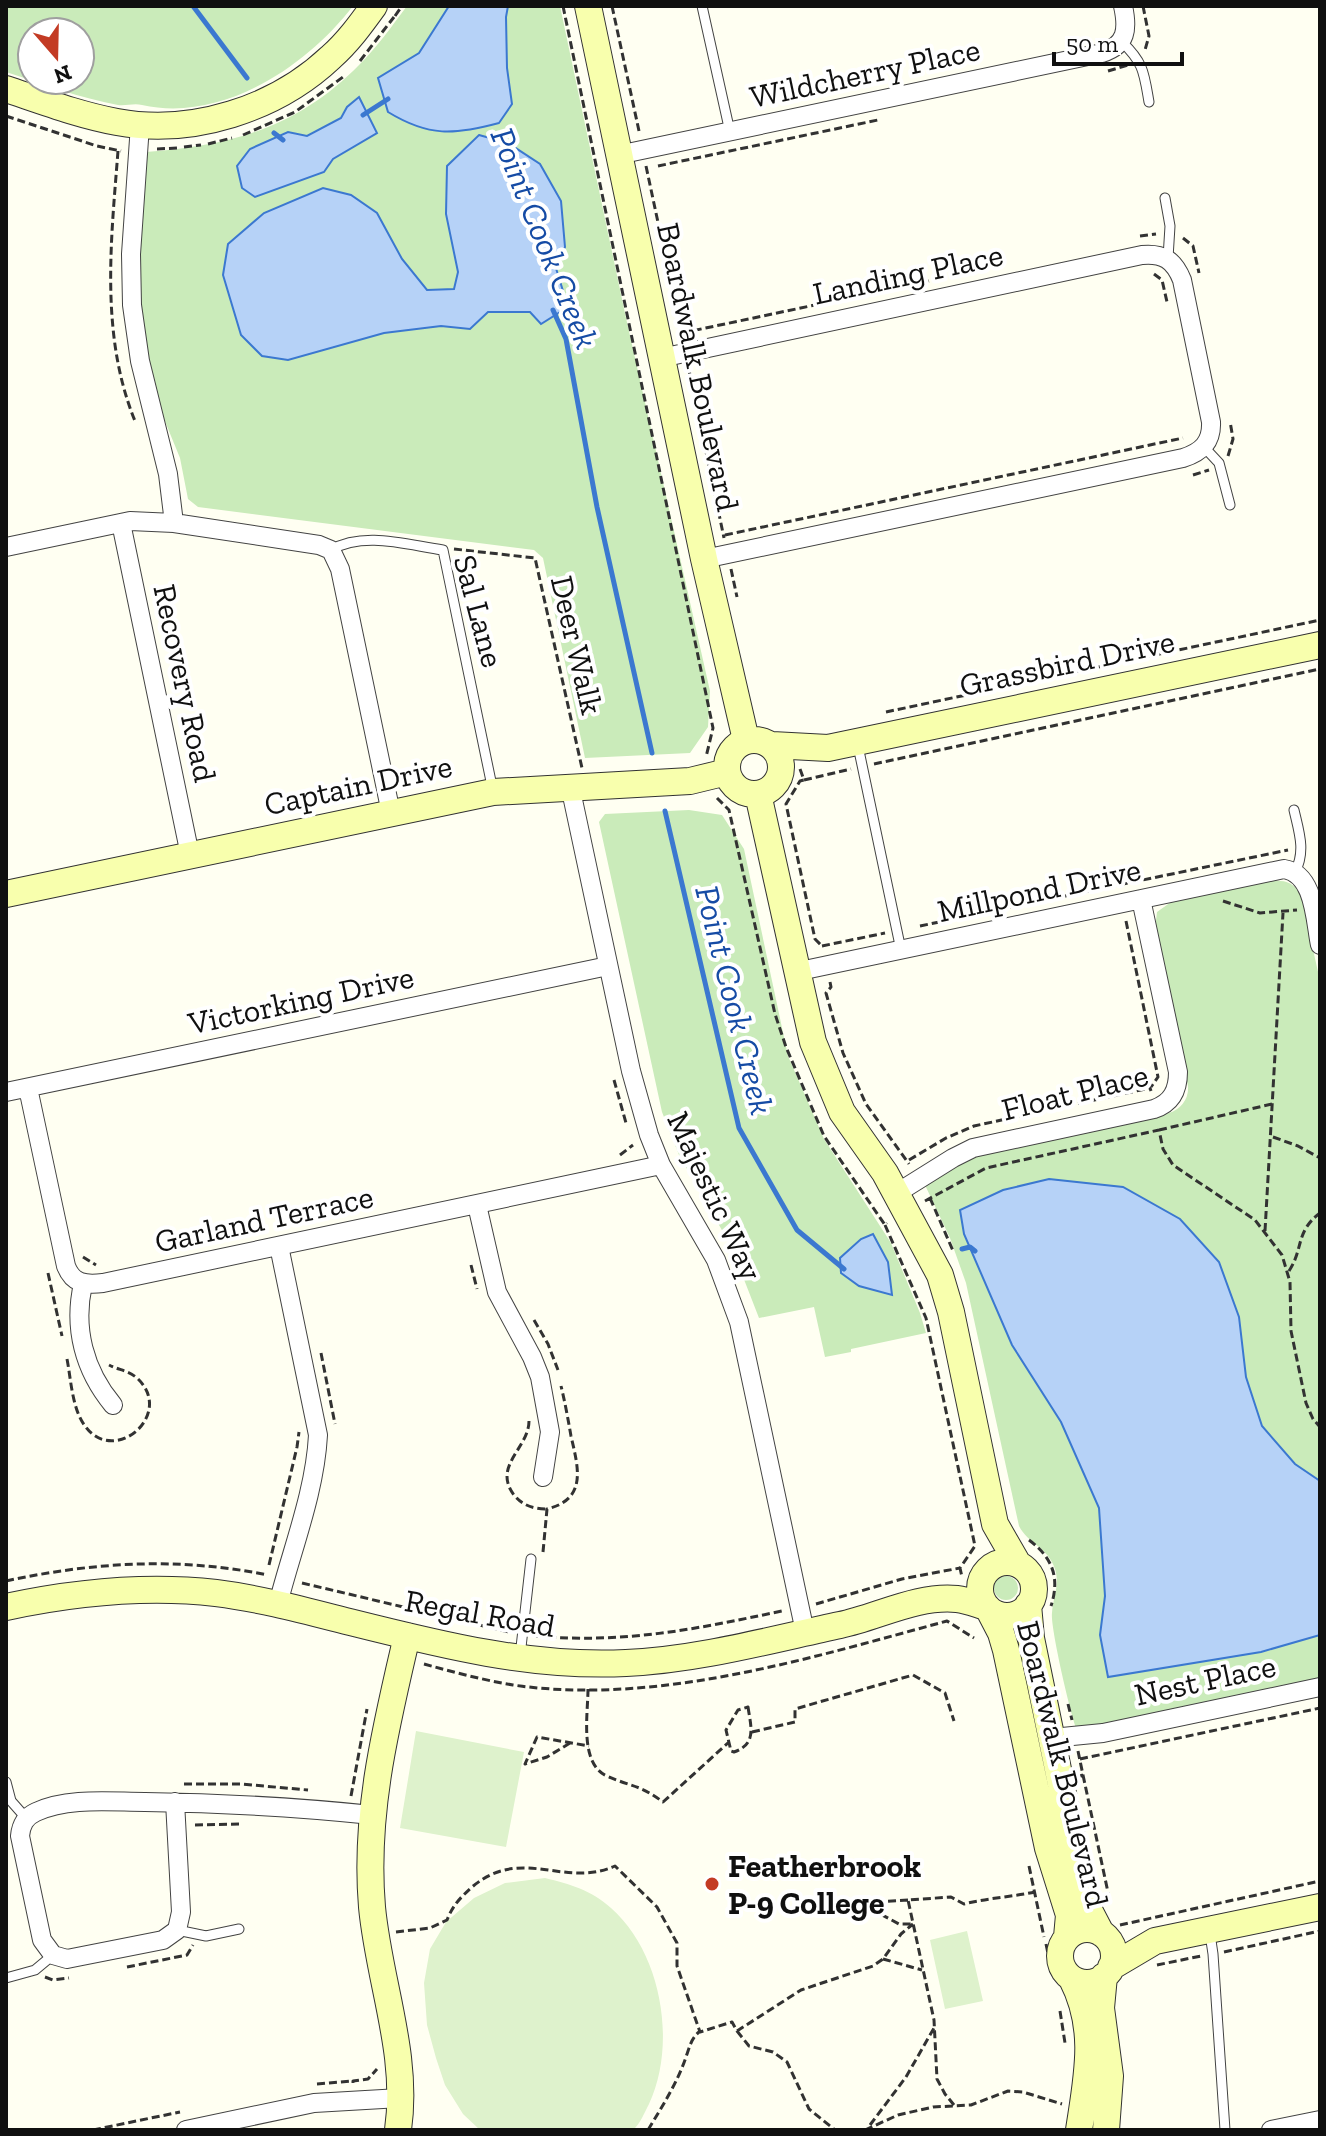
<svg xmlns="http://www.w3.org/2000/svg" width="1326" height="2136" font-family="'Zilla Slab',serif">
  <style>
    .green { fill: #caebba; fill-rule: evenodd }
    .pitch { fill: #def2cc }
    .water { fill: #b6d2f7; stroke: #3b78d0; stroke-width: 2 }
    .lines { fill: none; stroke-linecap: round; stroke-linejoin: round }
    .stream { stroke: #3b78d0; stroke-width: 5 }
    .lane-casing { stroke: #434343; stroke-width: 11 }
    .street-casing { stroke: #434343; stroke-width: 20 }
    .secondary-casing { stroke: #323232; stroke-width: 28 }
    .path { stroke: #323232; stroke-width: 3; stroke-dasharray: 8 4; stroke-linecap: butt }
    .lane { stroke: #fff; stroke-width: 9 }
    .street { stroke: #fff; stroke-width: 18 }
    .secondary { stroke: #f8ffad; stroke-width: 26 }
    .poi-dot { fill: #c33b24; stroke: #fff; stroke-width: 3 }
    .labels { text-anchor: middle; stroke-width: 8; stroke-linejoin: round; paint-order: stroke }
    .street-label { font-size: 32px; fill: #101010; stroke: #fff }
    .poi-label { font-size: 32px; font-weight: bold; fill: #101010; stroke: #fff; text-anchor: start }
    .water-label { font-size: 34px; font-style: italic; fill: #154ba5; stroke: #fff }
  </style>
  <rect width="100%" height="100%" fill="#fffff2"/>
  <path class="green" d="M6 6H353C306 67 222 123 142 105 134 103 126 106 118 105 80 98 43 84 6 72ZM80 32V80H32V32Z
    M407 6H560L626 318 710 691 708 727 690 753 585 758 543 558 534 550 198 507 188 499 180 458 162 414 144 342 137 272 146 152C231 146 299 127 360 64 377 47 392 26 407 6Z
    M689 810 722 815 744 849 788 1056 824 1139 891 1243 920 1313 926 1333 851 1349V1352L825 1357 814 1307 759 1318 731 1246 679 1155 662 1112 599 822 605 814Z
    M1269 881C1284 880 1293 881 1301 895L1320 981V1679L1077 1730C1071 1717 1050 1626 1052 1613 1053 1597 1060 1585 1055 1569 1048 1547 1028 1544 1019 1526L966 1283 950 1238 925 1185 968 1158 992 1150 1169 1113C1181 1109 1189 1099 1188 1086L1155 929 1157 912 1171 902Z
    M994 1588a12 12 0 1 1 24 0a12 12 0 1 1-24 0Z"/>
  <path class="pitch" d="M416 1731 524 1752 506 1847 400 1828Z
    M545 1878C570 1884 591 1890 611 1908 662 1953 677 2044 649 2104 644 2113 641 2123 633 2130H480L463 2114 445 2085 436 2058 427 2025 424 1983 430 1949 446 1922 474 1898 505 1883Z
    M967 1931 983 2001 945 2009 930 1940Z"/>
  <path class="water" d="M449 6H508L506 17 507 68 512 104 499 123C454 135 429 137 388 112L378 78 419 53Z
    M359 97 377 133 333 159 324 172 255 197 242 188 237 166 250 149 288 132 307 136 341 118 347 107Z
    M479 135 508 143 540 164 561 201 565 247 555 265 568 307 541 324 530 312H488L470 329 441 326 384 333 288 360 262 356 241 335 223 275 228 244 264 213 323 188 351 195 377 213 402 259 427 290 454 289 458 272 446 214 447 166Z
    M1049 1179 1123 1187 1180 1219 1219 1262 1239 1317 1246 1377 1262 1426 1295 1464 1320 1481V1635L1261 1652 1108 1677 1100 1635 1105 1596 1099 1508 1061 1422 1012 1345 964 1234 960 1210 1003 1190Z
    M873 1234 888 1262 892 1295 859 1286 841 1273 840 1258 861 1239Z"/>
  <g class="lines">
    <path class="stream" d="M193 6 247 78
      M363 115 388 99
      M274 133 283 140
      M553 310 566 339 597 507 652 753
      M665 811 739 1128 797 1230 844 1269
      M962 1249 970 1247 975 1251"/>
    <defs>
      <path id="lane" d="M702 6 730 132
        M1122 42C1144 63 1144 73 1149 102
        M1165 198 1170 226 1168 258
        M1204 447 1219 463 1230 505
        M331 550C364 531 407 545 443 550L493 791
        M858 746 901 950
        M1294 810C1299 832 1306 851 1295 872
        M520 1656 531 1559
        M6 1782 11 1801 26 1818
        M177 1930 206 1936 239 1929
        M1210 1934 1213 1954 1225 2130
        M6 1978 35 1970 53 1955"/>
      <path id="street" d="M140 125 131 254 132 305 140 361 168 474 174 523
        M618 155 1102 53C1127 45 1128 29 1123 6
        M661 358 1142 255C1163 253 1174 260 1182 280L1211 422C1212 442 1202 452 1183 458L704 559
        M121 523 190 855
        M6 547 130 521 174 523 319 545 331 550 340 569 391 813
        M570 786 631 1071 649 1135 661 1165 716 1260 739 1322 805 1632
        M795 972 1284 869C1315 874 1315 921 1320 945
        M28 1088 66 1266C73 1284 85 1285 103 1283L661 1165
        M6 1092 608 966
        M897 1193 953 1158 973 1148 1154 1109C1172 1103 1178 1090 1178 1072L1141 899
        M477 1205 497 1292 532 1357 540 1377 550 1432 543 1477
        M83 1284C73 1328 84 1370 113 1405
        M278 1604C292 1549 315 1492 318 1435L279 1246
        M1052 1738 1103 1733 1320 1687
        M175 1802 181 1912 177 1930 163 1940 77 1957 67 1959 53 1955 42 1940 20 1836C21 1825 25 1817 36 1812 68 1797 111 1802 145 1802 222 1803 296 1807 372 1815
        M186 2130 314 2103 400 2098
        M1271 2130 1320 2120"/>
      <path id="secondary" d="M588 6 704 559 746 740
        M6 89C42 101 79 115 117 122 192 136 276 109 331 57 348 42 361 24 374 6
        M727 767a27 27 0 1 1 54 0a27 27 0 1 1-54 0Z
        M772 745 828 748 1320 645
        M758 794 813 1042 842 1112 885 1173 940 1275 951 1312 995 1524 1018 1564
        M6 894 493 792 690 781 727 772
        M980 1589a27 27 0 1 1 54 0a27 27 0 1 1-54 0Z
        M1028 1605 1031 1638 1082 1886 1089 1910 1101 1933
        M6 1607C76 1592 145 1585 216 1593 256 1598 295 1608 334 1618 430 1642 526 1668 626 1663 697 1660 770 1640 840 1625 878 1617 917 1595 957 1599 967 1600 976 1604 986 1607
        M988 1608 1001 1633 1006 1650 1048 1848 1069 1915 1067 1937
        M1060 1956a27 27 0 1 1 54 0a27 27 0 1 1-54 0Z
        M1111 1967 1155 1941 1320 1907
        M1104 1976 1101 2008 1110 2076 1106 2130
        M1072 1979C1098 2029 1087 2077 1079 2130
        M398 2130C409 2054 379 1982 372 1907 364 1814 386 1726 407 1636"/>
    </defs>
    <use href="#lane" class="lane-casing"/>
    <use href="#street" class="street-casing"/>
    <use href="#secondary" class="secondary-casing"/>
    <path class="path" d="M563 6 713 728 706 757
      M612 6 639 131
      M1143 6 1149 36 1145 50
      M395 16 402 6
      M360 61 394 17
      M1108 71 1128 65
      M6 116 97 146 121 151
      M243 135 295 112 343 77
      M208 144 232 138
      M184 147 201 145
      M157 149 177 148
      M118 151C111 241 100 335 135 421
      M646 166 682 335
      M658 166 878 120
      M1140 236 1156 234
      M1183 238 1193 246 1199 273
      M1154 274 1162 280 1167 302
      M682 333 929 281
      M689 370 724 538
      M1228 456 1233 439 1230 421
      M1193 475 1209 470
      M725 535 1183 438
      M454 549 535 558 582 768
      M731 569 737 597
      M886 712 1320 620
      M874 764 1320 669
      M800 769 804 780 800 781 786 804 815 939 823 947
      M804 780 851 769
      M717 798 729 810 775 1014 786 1047 824 1136 885 1225 887 1223
      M1223 901 1260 913 1297 910
      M1126 921 1158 1077 1151 1087
      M920 926 1288 850
      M822 946 885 933
      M830 982 831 987 826 993 843 1053 866 1104 909 1164
      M614 1080 626 1123
      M1159 1130 1272 1104
      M1273 1137 1298 1146 1320 1158
      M620 1155 633 1145
      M909 1160 946 1138 974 1126 1150 1088 1151 1091
      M930 1198 954 1253
      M925 1201 986 1168 1159 1130 1163 1149 1173 1165 1255 1220 1282 1255 1290 1282 1291 1331 1306 1403 1313 1419 1320 1427
      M885 1225 926 1318 975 1546 960 1568 962 1577
      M1265 1231 1283 913
      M83 1257 96 1265
      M471 1265 477 1289
      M1289 1271C1304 1248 1295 1232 1320 1213
      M48 1273 62 1336
      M534 1320 548 1344 558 1370
      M321 1353 335 1424
      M67 1359C71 1379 72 1409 85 1426 114 1467 176 1414 137 1378 129 1371 119 1370 109 1365
      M529 1421C529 1448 492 1466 514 1495 523 1506 534 1509 547 1509
      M1029 1540C1053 1558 1060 1578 1051 1606
      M543 1552 547 1509C588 1499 578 1467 571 1436 568 1419 565 1402 561 1386
      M269 1565 297 1447 299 1432
      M6 1581C94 1562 179 1557 268 1575
      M302 1583 509 1632
      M816 1604 902 1579 960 1568
      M536 1636C625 1644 696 1629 782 1611
      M424 1664C453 1672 483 1680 513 1685 657 1706 810 1658 947 1621L974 1638
      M588 1689C588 1714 579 1764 607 1776 631 1787 639 1784 663 1802L729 1742
      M1068 1704 1072 1720
      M748 1707C751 1727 757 1744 734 1752L731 1751 726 1730 738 1710Z
      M752 1732 795 1722V1709L913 1675 945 1693 954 1721
      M570 1743 547 1757 525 1764 537 1737 589 1746
      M1078 1751 1083 1775 1080 1776
      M1080 1759 1320 1708
      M1083 1775 1109 1897
      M184 1784H241L308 1790
      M351 1796 367 1709
      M195 1825 240 1824
      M1029 1866 1044 1937
      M908 1900 860 1903 899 1924H913
      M1120 1925 1320 1881
      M396 1932 430 1928 447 1920C453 1905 460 1898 472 1887 522 1845 564 1889 615 1866L657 1907 677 1943V1966L700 2032 732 2022 737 2031 801 1990 873 1966 883 1959 901 1934 913 1924
      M1046 1944 1052 1972
      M1224 1952 1320 1931
      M883 1959 922 1970
      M1157 1965 1201 1956
      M127 1967 187 1955 193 1945
      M45 1977 53 1980 69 1978
      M1060 2011 1065 2043
      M737 2031 749 2046 773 2052 787 2062 809 2109 835 2130
      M353 2083V2081L368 2079 377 2069
      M317 2084 353 2081
      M954 2105 945 2094 937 2079 934 2020 908 1900 951 1897 964 1904C988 1898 1011 1897 1035 1892
      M870 2125 906 2077 934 2028
      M93 2130 180 2112
      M648 2130C663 2105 678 2082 687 2054 690 2045 692 2038 699 2032
      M865 2130 898 2115 933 2107 971 2105 1008 2091 1023 2092 1062 2104"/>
    <use href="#lane" class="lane"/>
    <use href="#street" class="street"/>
    <use href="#secondary" class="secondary"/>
  </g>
  <circle class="poi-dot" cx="712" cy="1884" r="8"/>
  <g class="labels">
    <g class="street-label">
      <text transform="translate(865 73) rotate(-12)" y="11">Wildcherry Place</text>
      <text transform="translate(908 274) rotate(-12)" y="11">Landing Place</text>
      <text transform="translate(698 367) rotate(78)" y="11">Boardwalk Boulevard</text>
      <text transform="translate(479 611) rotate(75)" y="11">Sal Lane</text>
      <text transform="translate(577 645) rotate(77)" y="11">Deer Walk</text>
      <text transform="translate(1067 663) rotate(-12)" y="11">Grassbird Drive</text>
      <text transform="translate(185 683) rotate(78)" y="11">Recovery Road</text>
      <text transform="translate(358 785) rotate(-12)" y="11">Captain Drive</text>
      <text transform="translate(1039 890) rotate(-12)" y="11">Millpond Drive</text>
      <text transform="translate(301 1000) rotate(-12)" y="11">Victorking Drive</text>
      <text transform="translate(1075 1092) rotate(-14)" y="11">Float Place</text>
      <text transform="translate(715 1196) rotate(65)" y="11">Majestic Way</text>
      <text transform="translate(264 1219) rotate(-12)" y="11">Garland Terrace</text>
      <text transform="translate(480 1613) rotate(10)" y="11">Regal Road</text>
      <text transform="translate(1205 1680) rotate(-12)" y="11">Nest Place</text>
      <text transform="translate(1063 1764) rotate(76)" y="11">Boardwalk Boulevard</text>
    </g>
    <g class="poi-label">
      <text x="728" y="1877">Featherbrook<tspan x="728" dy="37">P-9 College</tspan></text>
    </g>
    <g class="water-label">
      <text transform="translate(545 238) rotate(68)" y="12">Point Cook Creek</text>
      <text transform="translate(735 1000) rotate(76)" y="12">Point Cook Creek</text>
    </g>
  </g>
  <rect width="1326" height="2136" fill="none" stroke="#101010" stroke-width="16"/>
  <g transform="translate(56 56) rotate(160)"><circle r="38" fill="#ffffff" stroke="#9f9f9f" stroke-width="2"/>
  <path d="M0-6L14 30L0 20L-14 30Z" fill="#c33b24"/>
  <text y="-12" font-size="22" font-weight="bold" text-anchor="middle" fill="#101010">N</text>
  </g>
  <path d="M1054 52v12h128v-12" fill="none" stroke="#101010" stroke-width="4"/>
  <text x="1066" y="52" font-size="24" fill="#101010" stroke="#ffffff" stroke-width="6" paint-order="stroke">50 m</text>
</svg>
